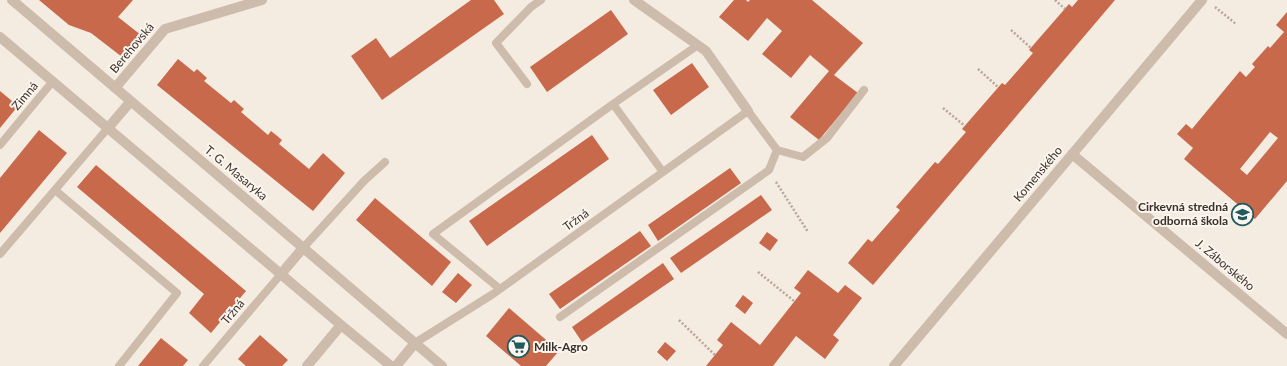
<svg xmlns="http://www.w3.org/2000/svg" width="1287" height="366" font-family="Lato,sans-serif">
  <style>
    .building { fill: #c8694b; fill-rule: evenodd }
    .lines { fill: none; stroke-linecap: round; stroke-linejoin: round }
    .path { stroke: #b9a596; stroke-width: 2.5; stroke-dasharray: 2 2; stroke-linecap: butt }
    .lane { stroke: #cdbbac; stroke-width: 8 }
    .street { stroke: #cdbbac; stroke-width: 10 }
    .labels { text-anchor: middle; stroke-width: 4; stroke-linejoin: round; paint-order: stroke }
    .street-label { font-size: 12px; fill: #3b302b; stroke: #fbf5ee }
    .poi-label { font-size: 12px; font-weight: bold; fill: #3b302b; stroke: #fbf5ee; text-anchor: end }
  </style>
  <rect width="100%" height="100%" fill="#f4ebe1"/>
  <path class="building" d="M39 0H133L118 17 146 39 126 60 91 33 69 25Z
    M471 0H494L504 14 382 100 351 56 376 38 390 58Z
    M734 0H746L748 2 750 0H812L863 43 834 75 858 93 819 140 790 117 829 71 810 55 791 78 762 54 782 31 767 18 748 41 719 17Z
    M1078 0H1115L873 285 848 263 868 239 872 242 900 210 896 207 935 162 938 164 966 132 962 129 1002 83 1005 85 1033 53 1029 50 1069 4 1072 7Z
    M611 10 628 34 547 92 530 67Z
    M1287 12V181L1255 219 1184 159 1193 148 1177 134 1186 124 1192 129 1240 71 1246 77 1255 67 1252 64 1268 46 1270 48 1284 32 1276 25ZM1270 132 1278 138 1247 175 1240 169Z
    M178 59 194 72 197 69 207 78 204 81 231 103 234 100 244 109 241 112 268 135 271 131 276 135 282 140 279 144 309 169 323 153 345 173 313 211 157 85Z
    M692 63 709 87 671 115 653 90Z
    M0 91 18 106 0 128Z
    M39 130 67 153 0 233V178Z
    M592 135 609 159 487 246 469 221Z
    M96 165 246 291 211 333 189 313 204 294 77 187Z
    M730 168 741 183 658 241 648 225Z
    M761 195 772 210 681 273 670 258Z
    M375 198 451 262 432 286 356 220Z
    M640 231 651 246 560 309 549 294Z
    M767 232 778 240 770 251 759 243Z
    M663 263 674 279 582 342 572 327Z
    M808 270 838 293 845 285 862 298 833 335 839 340 825 359 796 336 773 366H706L723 345 717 340 731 322 760 345 801 293 794 288Z
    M458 273 472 285 456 303 442 292Z
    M743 295 753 303 745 314 735 306Z
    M509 308 559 351 546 366H521L486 336Z
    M260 335 288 360 282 366H246L238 359Z
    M161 338 188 360 183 366H138Z
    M665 342 676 351 667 361 657 352Z"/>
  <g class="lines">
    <path class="path" d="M1055 0 1065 9
      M1215 7 1236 24
      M1011 30 1031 48
      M978 69 998 87
      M943 108 965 126
      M776 182 808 232
      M758 272 794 301
      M679 320 715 355"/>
    <path class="lane" d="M527 84 496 43 531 7 541 0
      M613 104 698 45
      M0 145 53 81
      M777 150 803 157 827 138 864 90
      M55 190 177 293 119 366
      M303 248 364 181 385 162
      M0 254 108 128
      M500 289 433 234 613 104 663 172
      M415 343 493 294 748 111 777 150 769 170 560 317
      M203 366 281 274"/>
    <path class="street" d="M12 0 442 366
      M634 0 706 51 748 111
      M0 37 341 325 391 366
      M115 88 165 29 262 0
      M108 128 131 101
      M1072 154 1287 334
      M281 274 303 248
      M307 366 341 325
      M396 366 415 343
      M894 366 1202 0"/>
  </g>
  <defs>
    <symbol id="school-ring" viewBox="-11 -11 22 22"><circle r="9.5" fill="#fbf5ee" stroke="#1f5a5e" stroke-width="1.5"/><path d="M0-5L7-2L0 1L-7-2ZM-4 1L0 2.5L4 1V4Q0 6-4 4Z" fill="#1f5a5e"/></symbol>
    <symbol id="supermarket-ring" viewBox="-11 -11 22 22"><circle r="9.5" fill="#fbf5ee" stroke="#1f5a5e" stroke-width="1.5"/><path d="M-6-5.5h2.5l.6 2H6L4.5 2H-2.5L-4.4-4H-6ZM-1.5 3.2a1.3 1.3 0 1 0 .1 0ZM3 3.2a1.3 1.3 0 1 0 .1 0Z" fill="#1f5a5e"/></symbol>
  </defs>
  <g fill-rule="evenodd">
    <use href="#school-ring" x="1230" y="202" width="25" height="25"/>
    <use href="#supermarket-ring" x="506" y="334" width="25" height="25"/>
  </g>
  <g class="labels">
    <g class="street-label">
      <text transform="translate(132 48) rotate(-50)" y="4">Berehovská</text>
      <text transform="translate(25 96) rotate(-50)" y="4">Zimná</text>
      <text transform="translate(236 173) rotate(40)" y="4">T. G. Masaryka</text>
      <text transform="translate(1038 174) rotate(-50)" y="4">Komenského</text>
      <text transform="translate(576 220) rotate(-36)" y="4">Tržná</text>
      <text transform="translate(1225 265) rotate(40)" y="4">J. Záborského</text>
      <text transform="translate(233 312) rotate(-50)" y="4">Tržná</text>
    </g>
    <g class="poi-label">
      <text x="1228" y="211">Cirkevná stredná<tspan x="1228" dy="14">odborná škola</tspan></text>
      <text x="534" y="351" text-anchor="start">Milk-Agro</text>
    </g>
  </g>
</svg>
